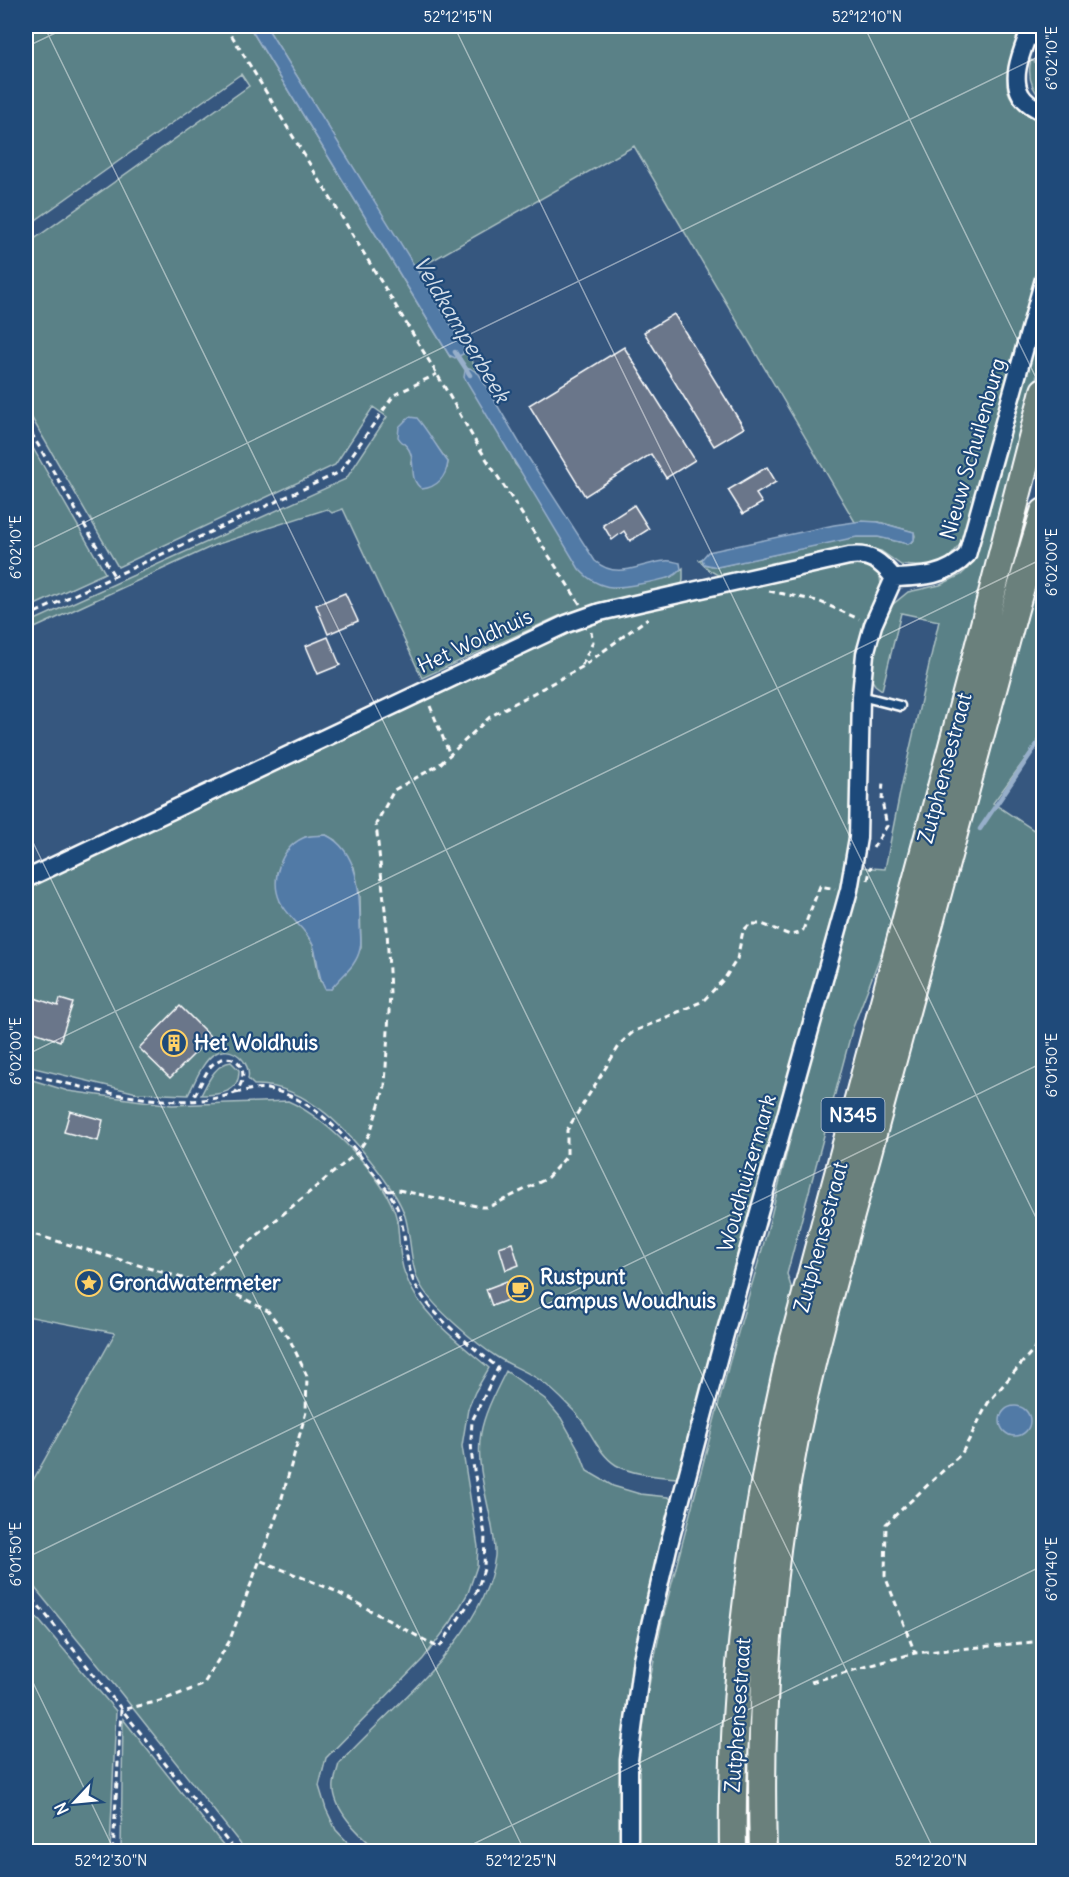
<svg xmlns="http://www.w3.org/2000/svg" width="1069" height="1877" font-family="Delius,sans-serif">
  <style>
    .green { fill: #5a8187; stroke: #acc0c3; stroke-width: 1.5; fill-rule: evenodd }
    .water { fill: #517aa6; stroke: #97afca; stroke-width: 1.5 }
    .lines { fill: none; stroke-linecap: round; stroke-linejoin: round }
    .stream { stroke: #97afca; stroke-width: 4.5 }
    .building { fill: #6b768a; stroke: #fff; stroke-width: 1.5 }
    .service-casing { stroke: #fff; stroke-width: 13 }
    .minor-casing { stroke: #fff; stroke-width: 21 }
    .primary-casing { stroke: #fff; stroke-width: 30 }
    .path { stroke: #fff; stroke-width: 3; stroke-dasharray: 6 4.5; stroke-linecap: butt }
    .service { stroke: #1f4a7a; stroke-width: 8 }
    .minor { stroke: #1f4a7a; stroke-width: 16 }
    .primary { stroke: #6a807c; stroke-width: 26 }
    .ticks { fill: none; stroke: #fff; stroke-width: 1.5; stroke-opacity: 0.45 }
    .labels { text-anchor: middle; stroke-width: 4.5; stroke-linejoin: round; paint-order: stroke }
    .shield { fill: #1f4a7a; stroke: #bcc9d7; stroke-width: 1.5 }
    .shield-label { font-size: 20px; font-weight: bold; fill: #fff }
    .street-label { font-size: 21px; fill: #fff; stroke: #1f4a7a }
    .poi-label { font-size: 21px; font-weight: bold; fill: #fff; stroke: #1f4a7a; text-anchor: start }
    .water-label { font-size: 22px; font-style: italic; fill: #d4dee9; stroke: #1f4a7a }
    .neatline { fill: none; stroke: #fff; stroke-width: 2 }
    .ticks-label { font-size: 15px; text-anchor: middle; fill: #fff }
  </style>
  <rect width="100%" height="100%" fill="#36577f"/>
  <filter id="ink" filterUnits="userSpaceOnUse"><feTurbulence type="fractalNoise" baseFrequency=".0167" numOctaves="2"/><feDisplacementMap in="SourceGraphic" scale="12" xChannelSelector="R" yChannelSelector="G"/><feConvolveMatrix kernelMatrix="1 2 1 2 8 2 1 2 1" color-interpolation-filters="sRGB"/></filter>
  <g filter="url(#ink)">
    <path class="green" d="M26 26H249L450 357 463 354 464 348 266 26H1022C1017 42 1004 76 1008 91 1012 106 1032 116 1043 122V255L963 541 948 559 929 567 901 565 881 551 865 548 724 577C713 574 706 569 699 560L702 559 704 564 717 567 853 537H878L908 544 913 542 915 536 914 532 879 522H855L634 146 419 268 466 346 515 464 614 588 671 577 683 568V580L681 589 591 611 559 616 422 678 343 509 332 513 327 509 215 545 26 632V624L346 479 387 417 373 407 335 465 118 567 26 408V245L249 86 241 74 26 227ZM435 444 448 462 447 468 411 464 412 454 407 446Z
      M1031 60 1043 66V101C1032 90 1027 76 1031 60Z
      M1043 306V352L907 871 886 941 852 1030 787 1274 794 1296 771 1378 746 1508 730 1633 721 1780 722 1851 638 1852 637 1773 647 1695 662 1621 729 1364 767 1232 838 947 859 867 885 869 901 788 939 621 901 613 882 690 875 685 868 674 869 656 886 610 908 592 940 585 961 575 968 568 975 554Z
      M26 436 105 573 26 609Z
      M1043 543V735L993 803 1044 837 1043 1851 772 1852 775 1657 800 1469 829 1343Z
      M853 560 863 562 876 569 880 575 881 586 866 621 856 654 849 859 682 1473 678 1478C660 1477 631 1474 616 1465 596 1452 590 1427 574 1411 564 1401 553 1389 541 1381 527 1371 511 1366 497 1357 476 1344 433 1307 421 1286 409 1265 412 1239 405 1216 400 1200 389 1186 380 1173 351 1134 307 1083 254 1085L248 1079C252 1062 231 1043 214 1054 202 1062 195 1082 188 1095L137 1093 26 1066V888L497 667 571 630 619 614ZM326 835 335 840 354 867 360 896 361 948 331 989 320 981 313 945 302 927 280 901 277 872 305 837Z
      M231 1062 239 1070C240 1093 219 1095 201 1095 208 1082 215 1064 231 1062Z
      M29 1079 68 1091 172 1105 288 1101C326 1117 388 1179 397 1220 400 1237 398 1257 405 1274 419 1314 458 1342 489 1368L475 1392 468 1409 462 1446 478 1547 477 1566 468 1593 451 1622 423 1659 326 1758 319 1786 326 1809 336 1830 356 1851H246L120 1692 26 1577V1493L115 1333 26 1316V1085Z
      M506 1371 545 1399 561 1418 579 1450 587 1471 613 1486 640 1494 668 1497 675 1502 622 1798 620 1851H378C361 1836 331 1809 334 1784 335 1777 337 1771 339 1764 391 1706 485 1638 495 1556 496 1541 490 1516 487 1502 473 1440 478 1426 506 1371Z
      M26 1605 116 1711 110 1851H26Z
      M123 1719 228 1851H121Z"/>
    <path class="water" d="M249 26H266L453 328 464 348 463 354 455 358 449 355Z
      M470 368 479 374 526 454 595 561C618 581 640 563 665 561 670 560 675 562 680 563L681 569C678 571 677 574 674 575 667 580 621 588 612 587 599 586 587 578 579 569L464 377 465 371Z
      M409 417 417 418C429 432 437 448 448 462 446 477 437 487 422 489 408 479 416 466 410 452 408 445 401 443 398 437L399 427Z
      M862 521 878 522 914 532V540L908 544 878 537H857L717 567 704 564 702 559 708 552 834 525Z
      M326 835C359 851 360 894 360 925 360 933 362 942 360 949 356 967 342 975 331 989H325C317 976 319 960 313 945 306 928 288 918 280 901 270 879 281 848 303 838 310 835 319 836 326 835Z
      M1000 1421a15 15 0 1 1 30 0a15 15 0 1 1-30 0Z"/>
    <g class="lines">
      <path class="stream" d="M455 352 470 375
        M980 829 1044 734"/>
    </g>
    <path class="building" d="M674 314 744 428 714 446 644 332Z
      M624 347 695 460 666 478 651 454 585 496 529 405Z
      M767 467 776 482 756 494 762 503 743 514 728 490Z
      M634 505 649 529 630 541 624 531 612 540 603 525Z
      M345 593 358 621 328 634 316 605Z
      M328 637 340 665 318 674 306 646Z
      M26 995 58 1006 60 999 73 1003 60 1041 26 1029Z
      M180 1006 211 1037 170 1078 139 1048Z
      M70 1111 103 1120 98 1141 64 1132Z
      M512 1243 519 1265 506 1270 499 1247Z
      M507 1281 512 1295 509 1296 510 1299 492 1306 486 1289Z"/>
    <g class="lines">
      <defs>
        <path id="service" d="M861 696 900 706"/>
        <path id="minor" d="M1031 26C1025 46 1009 75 1021 95 1026 104 1036 108 1044 113
          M1028 35 1044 39
          M894 578C923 577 947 576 967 555L1044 279
          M26 879 566 624 600 612 639 603 849 556C871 553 881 562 894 578
          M629 1852V1760L642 1659 668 1548 720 1352 849 890 858 838 861 696 865 654 873 625 894 578"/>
        <path id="primary" d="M733 1852C730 1683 753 1518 790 1354L972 671 1044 391
          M763 1852C759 1713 768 1575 795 1439 817 1331 849 1225 877 1119 923 944 972 769 1019 594L1044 512"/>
      </defs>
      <use href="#service" class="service-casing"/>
      <use href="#minor" class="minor-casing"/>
      <use href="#primary" class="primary-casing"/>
      <path class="path" d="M226 26 437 374 478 446 580 604
        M1035 59 1044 63
        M26 424 114 576
        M1044 590 1042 604 1044 615
        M769 591 818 601 859 619
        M1036 610 1044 621
        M26 617 340 472 394 395 437 374
        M582 665 593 642 591 632
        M430 706 450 755
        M873 848 887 826 882 801 883 780
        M868 880 871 866
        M26 1073C82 1088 180 1114 235 1093 254 1071 235 1047 213 1064 207 1068 198 1091 192 1100
        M235 1093C246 1091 256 1087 267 1089 313 1097 345 1136 372 1171 383 1184 394 1197 399 1213 407 1237 404 1265 417 1288 436 1320 470 1344 498 1368L472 1421 471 1440 472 1458 485 1535 484 1569 477 1591 439 1648 333 1590 259 1560
        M388 1191 398 1190 481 1207H489L546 1179 567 1156V1130L621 1043 633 1032 703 1001 725 978 737 959 743 931 750 924H762L790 935 799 933 803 930 820 886 835 889
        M26 1232 233 1293 268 1311 289 1338 307 1376 306 1412 278 1512 229 1642 203 1685 160 1701 121 1710 113 1852
        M201 1282 358 1152 370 1133 385 1086 390 993 387 929 376 824 394 790 439 765 491 716 582 667 648 618
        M1044 1337 988 1403 962 1453 886 1524 885 1576 915 1653 1044 1641
        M26 1590 236 1852
        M811 1682 915 1653"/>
      <use href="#service" class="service"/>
      <use href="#minor" class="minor"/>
      <use href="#primary" class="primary"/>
    </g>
  </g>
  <path class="ticks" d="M44 26 935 1852M454 26 1044 1234M864 26 1044 394M26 47 70 26M26 551 1044 54M26 828 525 1852M26 1055 1044 558M26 1558 1044 1062M26 1668 115 1852M457 1852 1044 1565"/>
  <defs>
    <symbol id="building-ring" viewBox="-11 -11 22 22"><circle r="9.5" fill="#1f4a7a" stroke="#ffd166" stroke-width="1.5"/><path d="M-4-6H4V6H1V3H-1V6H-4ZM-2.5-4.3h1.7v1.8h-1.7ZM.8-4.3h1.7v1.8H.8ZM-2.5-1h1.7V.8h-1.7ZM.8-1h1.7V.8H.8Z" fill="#ffd166"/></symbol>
    <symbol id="sight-ring" viewBox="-11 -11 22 22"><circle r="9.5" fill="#1f4a7a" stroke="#ffd166" stroke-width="1.5"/><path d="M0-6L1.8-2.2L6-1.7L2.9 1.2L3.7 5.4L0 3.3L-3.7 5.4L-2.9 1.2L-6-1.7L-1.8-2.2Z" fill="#ffd166"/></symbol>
    <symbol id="cafe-ring" viewBox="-11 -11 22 22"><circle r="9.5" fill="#1f4a7a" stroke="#ffd166" stroke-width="1.5"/><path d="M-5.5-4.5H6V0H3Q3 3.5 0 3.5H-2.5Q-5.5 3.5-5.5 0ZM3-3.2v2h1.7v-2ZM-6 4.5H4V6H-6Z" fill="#ffd166"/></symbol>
  </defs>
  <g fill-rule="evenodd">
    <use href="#building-ring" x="159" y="1028" width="30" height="30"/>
    <use href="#sight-ring" x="74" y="1268" width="30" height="30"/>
    <use href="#cafe-ring" x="505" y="1274" width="30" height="30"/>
  </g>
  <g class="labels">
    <rect class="shield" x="821.5" y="1098" width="63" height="34" rx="4.5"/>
    <g class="shield-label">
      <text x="853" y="1122">N345</text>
    </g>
    <g class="street-label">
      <text transform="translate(973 449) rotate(-74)" y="7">Nieuw Schuilenburg</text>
      <text transform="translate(475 641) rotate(-25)" y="7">Het Woldhuis</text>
      <text transform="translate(945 768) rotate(-75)" y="7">Zutphensestraat</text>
      <text transform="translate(747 1173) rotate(-74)" y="7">Woudhuizermark</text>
      <text transform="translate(821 1237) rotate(-75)" y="7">Zutphensestraat</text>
      <text transform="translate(738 1715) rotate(-86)" y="7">Zutphensestraat</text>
    </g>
    <g class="poi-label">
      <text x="194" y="1050">Het Woldhuis</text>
      <text x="540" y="1284">Rustpunt<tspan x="540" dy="24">Campus Woudhuis</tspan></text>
      <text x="109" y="1290">Grondwatermeter</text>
    </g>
    <g class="water-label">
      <text transform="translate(462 329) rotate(59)" y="8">Veldkamperbeek</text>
    </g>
  </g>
  <rect width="1069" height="1877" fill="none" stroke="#1f4a7a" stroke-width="66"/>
  <g transform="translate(75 1802) rotate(244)" stroke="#1f4a7a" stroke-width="4.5" paint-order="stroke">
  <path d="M0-4.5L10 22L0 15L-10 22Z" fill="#ffffff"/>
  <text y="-9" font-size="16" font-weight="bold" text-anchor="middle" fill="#ffffff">N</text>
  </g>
  <rect x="33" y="33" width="1003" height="1811" class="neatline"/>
  <g class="ticks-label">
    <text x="458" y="22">52°12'15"N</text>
    <text x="867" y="22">52°12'10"N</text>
    <text transform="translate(1052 58) rotate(-90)" y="5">6°02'10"E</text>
    <text transform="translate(16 547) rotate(-90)" y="5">6°02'10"E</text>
    <text transform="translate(1052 562) rotate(-90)" y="5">6°02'00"E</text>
    <text transform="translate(16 1051) rotate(-90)" y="5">6°02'00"E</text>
    <text transform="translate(1052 1065) rotate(-90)" y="5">6°01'50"E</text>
    <text transform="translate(16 1554) rotate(-90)" y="5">6°01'50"E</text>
    <text transform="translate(1052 1569) rotate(-90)" y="5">6°01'40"E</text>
    <text x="111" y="1866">52°12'30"N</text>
    <text x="521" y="1866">52°12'25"N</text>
    <text x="931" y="1866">52°12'20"N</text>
  </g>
</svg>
